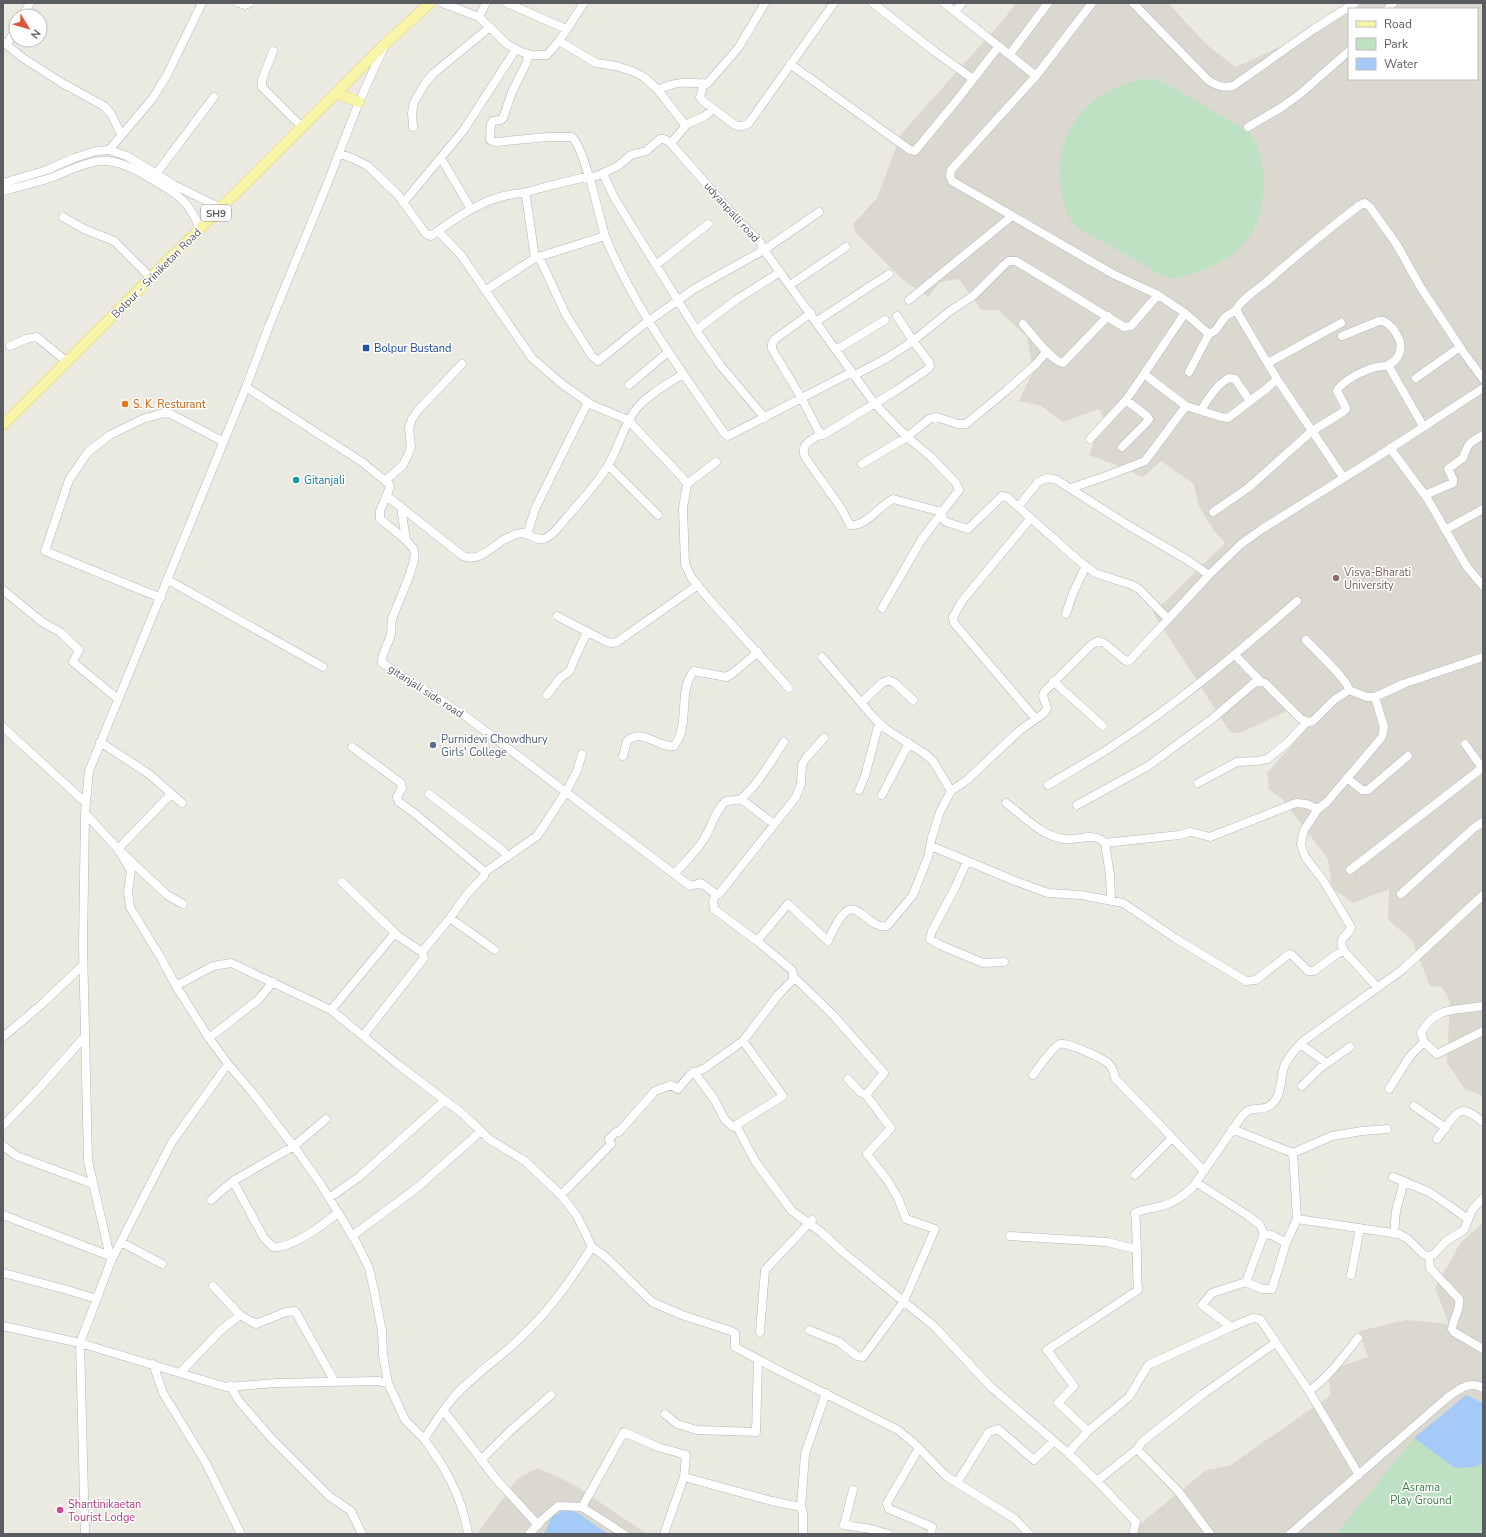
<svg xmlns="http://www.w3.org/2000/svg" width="1486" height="1537" font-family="'Nunito Sans',sans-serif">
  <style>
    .education { fill: #dbd9cf; fill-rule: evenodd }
    .green { fill: #bfe1c3 }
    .water { fill: #a4caf8 }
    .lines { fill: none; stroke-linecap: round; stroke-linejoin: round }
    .minor-casing { stroke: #b3b6bb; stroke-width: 9 }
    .major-casing { stroke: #e6d05f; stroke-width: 11 }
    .minor { stroke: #fff; stroke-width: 8 }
    .major { stroke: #f8f5a9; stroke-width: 10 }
    .transit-dot { fill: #1a4fb4; stroke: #fff; stroke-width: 1.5 }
    .food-dot { fill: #e8710a; stroke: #fff; stroke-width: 1.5 }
    .culture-dot { fill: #0f9aa8; stroke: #fff; stroke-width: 1.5 }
    .education-dot { fill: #8d6e63; stroke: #fff; stroke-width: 1.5 }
    .service-dot { fill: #5c6f8a; stroke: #fff; stroke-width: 1.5 }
    .hotel-dot { fill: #d1479c; stroke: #fff; stroke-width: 1.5 }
    .labels { text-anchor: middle; stroke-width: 3; stroke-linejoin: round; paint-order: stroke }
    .shield { fill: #fff; stroke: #8b8d90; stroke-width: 1 }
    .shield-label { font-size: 10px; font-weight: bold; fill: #595c61 }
    .street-label { font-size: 11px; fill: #595c61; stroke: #fff }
    .transit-label { font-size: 11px; fill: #164399; stroke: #fff; text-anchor: start }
    .food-label { font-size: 11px; fill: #c56008; stroke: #fff; text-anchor: start }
    .culture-label { font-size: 11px; fill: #0d838f; stroke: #fff; text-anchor: start }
    .education-label { font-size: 11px; fill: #785e54; stroke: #fff; text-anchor: start }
    .service-label { font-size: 11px; fill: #4e5e75; stroke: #fff; text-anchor: start }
    .park-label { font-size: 11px; fill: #3a7f45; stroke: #fff }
    .hotel-label { font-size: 11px; fill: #b23c85; stroke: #fff; text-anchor: start }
  </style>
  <rect width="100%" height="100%" fill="#ebeae1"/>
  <path class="education" d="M1016 3H1168L1208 46 1236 67 1314 31 1353 3H1483V1096L1465 1089 1447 1063 1450 1001 1442 987 1430 986 1412 940 1388 920 1389 889 1353 903 1332 888 1328 859 1283 800 1269 789 1267 773 1300 736 1298 719 1287 711 1240 733 1230 732 1153 613 1225 543 1214 531 1198 505 1194 484 1161 461 1143 477 1116 465 1089 455 1103 417 1099 409 1063 422 1041 406 1019 401 1033 372 1027 337 998 310H981L959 279 940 282 928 297 903 280 855 232 853 224 877 198 901 134 1004 19ZM1349 9H1477V79H1349Z
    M1483 1223V1534H1128L1206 1470 1229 1466 1331 1395 1327 1371 1368 1357 1359 1331 1406 1320 1449 1324 1435 1288 1461 1242Z
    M538 1468 573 1484 647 1534H477L517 1479Z"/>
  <path class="green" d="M1147 79H1158L1249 132C1267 155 1267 196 1257 222 1244 251 1217 268 1187 275 1181 277 1173 279 1167 277 1161 276 1155 272 1151 269 1138 262 1126 255 1114 248 1104 243 1081 232 1075 225 1067 218 1064 204 1062 195 1049 137 1089 85 1147 79Z
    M1414 1438 1455 1468 1474 1467 1483 1463V1534H1336Z"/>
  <path class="water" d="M1466 1395 1483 1403V1463L1474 1467 1455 1468 1414 1438Z
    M563 1508 576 1512 608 1534H544L552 1516 558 1514Z"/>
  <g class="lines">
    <defs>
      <path id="minor" d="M239 3 245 5 250 3
        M442 3 479 17 508 45 522 52 531 55H547L559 41 596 63 616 66 632 71 644 77 658 90 685 125 684 128 671 143 673 146 736 218 760 242 764 250 874 403 907 437 930 456 956 483 959 490 942 512 943 519 946 522 968 529 1002 496 1007 497 1079 561 1095 573 1132 585 1139 589 1168 619
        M507 3 566 29
        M873 3 934 51 973 79
        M944 3 1036 76 951 170 950 176 952 181 1113 274 1158 295 1185 313 1209 334 1215 331 1225 317 1236 310
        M1133 3 1208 80C1217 86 1223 88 1233 86L1314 29 1355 3
        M1388 9 1393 3
        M955 12 962 3
        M23 16 30 3
        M479 17 486 3
        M559 41 584 3
        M3 42 23 58 62 83 104 106 111 114 121 134
        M7 45 16 28
        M273 51 262 80V87L302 127
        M529 54 526 64 512 92 503 118 501 120 493 121 491 124 490 140 496 142 548 137H572C585 150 599 215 605 236
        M1010 54 1048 3
        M790 64 910 150 915 151 957 100 999 46
        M1036 76 1092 3
        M704 83 700 97 703 101 735 125C741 127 744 126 749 123L834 3
        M658 90C674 81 690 82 707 84L739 47 765 3
        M685 125 705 116 713 109
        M413 127 412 113 414 102 426 82 434 73 490 27
        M1248 127 1282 107 1300 94 1349 51
        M109 150 153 98 167 75 202 3
        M340 154 352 158 368 166 398 195 426 234 431 236C458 216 488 195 523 193L526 196 535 258 605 236C634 308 681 370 724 433L728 436 852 372
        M441 158 471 209
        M156 174 214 97
        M603 174 615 199 700 336 721 366 765 418
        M3 183 47 170 74 158 96 151 109 150 127 156 174 185 221 208
        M3 191C19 187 34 183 50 178 66 172 91 159 108 161 126 163 143 174 158 183 181 196 190 204 200 229
        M523 193 545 187 581 178 597 176 618 166 631 155 646 151 660 139H664L671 143
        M403 203 463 131 516 49
        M63 217 84 229 114 241 151 278
        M438 231 461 255 532 358 562 384 592 405 628 420 682 477 687 484 683 508 685 564 691 577 708 598 789 688
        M539 257 566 315 592 356 598 361 643 325 694 289 764 250 819 212
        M656 265 708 224
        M790 285 846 247
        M486 290 535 258
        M909 300 1012 216
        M811 313 775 339 772 344V349L802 399 819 432 823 435 897 390 928 369 930 366 929 362 913 341 897 316
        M817 321 889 274
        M1023 324C1031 333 1052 362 1063 363L1108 316
        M696 330 736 300 780 272
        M10 346 26 339 37 337 67 362
        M836 350 885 320
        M1268 363 1341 323
        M1388 365 1423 426
        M1189 372 1209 334
        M855 375 887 358 913 341 950 311 974 295 1004 265 1009 261H1016L1124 327 1131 326 1158 295
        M1416 378 1460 347
        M629 385 668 352
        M246 387 362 462 389 484 390 487 380 511V519C389 527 408 539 414 550 419 560 396 606 392 619 391 624 392 629 391 634 389 644 381 653 382 663L464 715 690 886 701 883 716 894 713 901 714 909 757 941
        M1186 406 1221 417 1228 418 1266 389 1277 379
        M1201 410C1209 398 1216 385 1229 378L1235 379 1250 401
        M821 434C811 441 800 443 805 457L841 508 850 525C866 527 879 506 893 499L942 512
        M1090 439 1126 400 1144 374
        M1122 447 1147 422 1149 419 1147 416 1126 400
        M1390 448 1427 498 1467 567 1483 586
        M862 464 907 437 929 419 936 417 958 424H966L1007 390 1037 363 1047 351
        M608 465 658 515
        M1343 477 1277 379 1236 310C1242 299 1255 291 1265 283 1296 256 1327 230 1360 205L1365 203 1370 207 1397 245 1421 288 1464 353 1483 379
        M386 480 403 465 408 455 411 447 409 428 412 419 419 409 462 364
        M687 484 716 462
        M1071 488 1109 475 1145 461 1186 406 1144 374 1185 313
        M1425 495 1453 483V479L1448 469 1463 458C1468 443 1469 443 1483 435
        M387 496 463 556C480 563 492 546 505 539 511 537 516 533 522 533 530 534 538 542 546 538 554 534 561 524 567 517 584 497 603 478 614 454 621 439 626 421 637 408 649 394 668 384 683 374
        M401 507 406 540
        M1018 507 1038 482 1047 478 1057 480 1126 524 1189 561 1209 575
        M1213 512 1248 488 1312 431 1343 412 1346 409 1345 406 1337 391C1341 381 1365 370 1376 367 1380 366 1385 367 1388 365 1399 360 1403 349 1399 339 1396 332 1390 324 1383 321H1379L1342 336
        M1030 519 962 601 953 617 954 623 1035 718
        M1445 530 1483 509
        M527 535 535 509 588 402
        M168 580 323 667
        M3 590 42 622 60 632 79 650 73 662 118 699
        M161 598 45 551 69 480 88 452 110 435 143 419 167 412 224 442
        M882 608 922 539 937 519 941 515
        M1066 614 1073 593 1086 566
        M557 616 607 642 612 643 617 642 698 585
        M1306 640C1314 649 1349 681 1349 690
        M1235 655 1261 682
        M822 657 875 719 886 729 925 754 933 761 951 791
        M1053 681 1103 726
        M547 695 560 678 570 671 574 660 587 632
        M861 703 882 683 889 680 896 684 913 700
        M3 727 86 803
        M100 742 149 774 182 803
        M1465 744 1483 769
        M352 747 401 783 402 788 397 797 399 802 413 812 485 872
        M623 756 627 741C643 727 659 749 674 746 691 725 677 690 694 671L726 677 733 673 758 652
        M1347 778 1362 790H1368L1408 756
        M1198 783 1237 762 1257 761 1267 759 1286 744 1307 722
        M1048 785C1069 772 1091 760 1111 747 1177 704 1238 653 1297 601
        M859 790 865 776 879 723
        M171 794 118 849 167 895 183 904
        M429 794 502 850 507 856
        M882 795 909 743
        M741 799 774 824
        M1006 803C1024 816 1041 836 1064 839 1078 841 1094 831 1105 843L1110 875 1111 900
        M1077 805 1148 766 1212 719 1253 684 1258 681 1265 683 1301 719 1309 722 1313 721 1334 700 1349 690 1367 697H1375L1403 684 1483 657
        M85 813 118 849 131 871 128 891 130 907 161 958 176 986 209 1038 228 1064 252 1092 298 1152 320 1183 356 1242 369 1268 374 1290 382 1331 383 1355 388 1383
        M1105 843 1179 835 1191 832 1210 837 1296 803 1306 804 1318 809
        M931 846 1015 881 1048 893 1081 895 1123 903 1175 938 1246 981 1256 980 1289 954 1292 955 1308 971H1314L1337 954 1344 951 1377 987
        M967 861 955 888 932 931 930 939 940 945 983 963 1004 962
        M1350 870 1482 768
        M674 874C684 863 696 852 704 839 711 828 714 814 723 804 728 797 736 803 742 798 757 786 773 758 784 742
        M342 882 398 936 422 952 450 918 467 894 484 876 485 872 537 836 566 792 577 771 582 754
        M716 894H719L796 797 801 784 802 765 806 758 824 738
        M1401 894 1475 827 1483 822
        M450 918 495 950
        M1344 951C1336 935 1348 939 1351 927L1323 880 1306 858 1303 851 1301 844 1304 830 1318 809 1327 802 1382 737 1384 727 1375 697
        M793 976 834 1016 884 1073 866 1095 891 1128 867 1154 888 1181 898 1198 906 1219 935 1229 904 1301 863 1357 857 1356 839 1342 809 1330
        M176 986 213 966 231 963 331 1010 396 1063 463 1114 489 1139 525 1161 561 1195
        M1483 1006C1457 1011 1436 1005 1421 1033L1424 1042 1437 1054 1483 1031
        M331 1010 395 933
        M363 1036 424 958 422 952
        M3 1037 41 1005 83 965
        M209 1038 258 1000 273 982
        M743 1041 783 1096 736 1125 755 1161 792 1211 821 1232 844 1253 934 1326 991 1387 1068 1453 1097 1481 1136 1522 1133 1534
        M1300 1044 1327 1063
        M694 1072 714 1099 725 1120 733 1127 736 1125
        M1033 1075C1038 1068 1054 1046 1060 1044 1067 1042 1103 1058 1109 1064 1112 1067 1114 1073 1115 1078L1204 1171
        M848 1079 860 1092 866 1095
        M1302 1086 1320 1068 1350 1047
        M1389 1089 1410 1056 1424 1042
        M1414 1106 1446 1128
        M3 1126 42 1085 85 1036
        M1232 1129 1293 1153 1332 1136 1362 1131 1387 1129
        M1437 1139C1442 1133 1456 1109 1464 1111 1472 1112 1477 1118 1483 1122
        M3 1146 17 1156 93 1184
        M1135 1175 1172 1138
        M1393 1177 1429 1192 1444 1202 1468 1219
        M233 1181 264 1238 273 1247C291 1249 324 1224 338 1213
        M1197 1183 1247 1215 1260 1225 1264 1234 1246 1282
        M329 1198 359 1177 445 1100
        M211 1200 233 1181 294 1146 326 1119
        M3 1215 110 1256
        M1297 1219 1399 1234 1408 1239 1423 1254 1429 1257 1434 1254 1446 1241 1464 1230 1472 1210 1483 1198
        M1264 1234 1272 1235 1286 1243
        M1394 1234 1396 1211 1404 1181
        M352 1236 418 1187 481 1131
        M1010 1236 1107 1242 1136 1249
        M121 1242 162 1264
        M592 1247 607 1258 652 1302 682 1315 731 1331 735 1333V1347L782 1372 898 1430 915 1444 946 1476 1015 1519 1029 1534
        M1429 1257 1430 1268 1459 1299C1461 1309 1453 1319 1452 1329L1454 1332 1483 1349
        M111 1261 172 1142 228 1064
        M3 1273 64 1289 97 1299
        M1351 1275 1360 1228
        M213 1286 240 1315 256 1324 286 1312 295 1311 335 1382
        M3 1326 80 1343 226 1387 277 1383 377 1381 388 1383 405 1420 424 1439C433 1426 442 1411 452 1399 471 1377 497 1360 518 1340 548 1313 570 1281 592 1247L577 1216 561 1195 611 1144 609 1139 616 1132H619L655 1091 671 1085 678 1089 690 1075 705 1068 743 1041 778 995 794 979 792 970 757 941 788 904 828 941C832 933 840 913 849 910 859 905 873 930 887 926L913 895 928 857 932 837 940 812 951 791 967 780 1019 731 1044 713 1047 708 1043 696 1044 692 1091 645 1098 641 1104 643 1126 661 1130 660 1209 575 1241 544 1262 529 1382 454 1483 388
        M1231 1327 1202 1305 1212 1293 1246 1282 1262 1289H1272L1286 1243 1297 1219 1293 1153
        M760 1332 765 1270 812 1220
        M153 1364 163 1393 206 1463 241 1534
        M180 1373 221 1330 240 1315
        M230 1386 239 1401 272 1439 329 1496 351 1511 362 1534
        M1309 1391C1328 1378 1343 1357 1358 1338
        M444 1411 496 1479 538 1525
        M665 1414 677 1424 697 1430 756 1432 758 1360
        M1088 1431 1129 1397 1148 1365 1231 1327 1253 1318 1260 1319 1309 1391 1359 1475
        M424 1439C446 1468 462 1497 468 1534
        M919 1448 887 1503 889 1509 894 1511 932 1527 931 1534
        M1137 1449 1179 1492 1210 1534
        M1068 1453 1088 1431 1058 1403 1074 1386 1047 1350 1138 1290C1136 1264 1138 1239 1135 1213 1144 1209 1153 1208 1162 1206 1174 1203 1183 1196 1192 1188L1242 1116C1244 1114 1247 1111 1249 1110 1256 1108 1265 1110 1271 1105 1282 1096 1280 1080 1284 1067 1287 1058 1296 1049 1302 1042L1402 970 1483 895
        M481 1460 510 1431 551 1395
        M684 1477 772 1501 801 1507
        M1097 1481 1137 1449 1143 1441 1203 1394 1275 1343
        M957 1483 986 1436 989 1432 998 1429 1034 1460 1054 1441
        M853 1490 844 1525 871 1529 888 1534
        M582 1507 624 1432 658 1447 686 1455 684 1477 664 1534
        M85 1534 80 1343 111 1261 88 1161 83 946 85 813 89 771 246 387 269 326 326 187 359 102 384 47
        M529 1534 542 1520 558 1506 582 1507 624 1534
        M803 1534V1513L801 1507 805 1454 826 1393
        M1290 1534 1448 1397C1459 1389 1470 1380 1483 1388"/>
      <path id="major" d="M336 93 359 102
        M3 425 385 44 430 3"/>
    </defs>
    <use href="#minor" class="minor-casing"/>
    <use href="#major" class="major-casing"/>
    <use href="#minor" class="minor"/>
    <use href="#major" class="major"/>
  </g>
  <rect class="transit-dot" x="362" y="344" width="8" height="8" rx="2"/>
  <circle class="food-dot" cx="125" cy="404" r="4"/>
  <circle class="culture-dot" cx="296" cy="480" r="4"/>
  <circle class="education-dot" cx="1336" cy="578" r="4"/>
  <circle class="service-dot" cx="433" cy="745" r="4"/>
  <circle class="hotel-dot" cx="60" cy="1510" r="4"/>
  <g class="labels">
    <rect class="shield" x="201" y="205" width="30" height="16" rx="3"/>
    <g class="shield-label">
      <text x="216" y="217">SH9</text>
    </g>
    <g class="street-label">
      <text transform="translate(732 212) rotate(48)" y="4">udyanpalli road</text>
      <text transform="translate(156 273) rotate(-45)" y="4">Bolpur - Sriniketan Road</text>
      <text transform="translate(426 691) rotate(33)" y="4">gitanjali side road</text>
    </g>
    <g class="transit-label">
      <text x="374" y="352">Bolpur Bustand</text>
    </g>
    <g class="food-label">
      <text x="133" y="408">S. K. Resturant</text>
    </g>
    <g class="culture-label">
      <text x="304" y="484">Gitanjali</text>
    </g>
    <g class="education-label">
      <text x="1344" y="576">Visva-Bharati<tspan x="1344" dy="13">University</tspan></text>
    </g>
    <g class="service-label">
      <text x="441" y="743">Purnidevi Chowdhury<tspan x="441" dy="13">Girls' College</tspan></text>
    </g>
    <g class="park-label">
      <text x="1421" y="1491">Asrama<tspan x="1421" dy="13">Play Ground</tspan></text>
    </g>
    <g class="hotel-label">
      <text x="68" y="1508">Shantinikaetan<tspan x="68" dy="13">Tourist Lodge</tspan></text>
    </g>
  </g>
  <rect width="1486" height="1537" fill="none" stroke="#595c61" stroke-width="8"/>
  <rect x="1348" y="8" width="130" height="72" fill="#ffffff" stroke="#bdbec0"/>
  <rect x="1356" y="21" width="20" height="6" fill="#f8f5a9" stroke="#bdbec0"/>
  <text x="1384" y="28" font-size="12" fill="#595c61">Road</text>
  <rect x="1356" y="38" width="20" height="12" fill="#bfe1c3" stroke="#bdbec0"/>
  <text x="1384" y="48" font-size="12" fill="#595c61">Park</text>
  <rect x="1356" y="58" width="20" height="12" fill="#a4caf8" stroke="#bdbec0"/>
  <text x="1384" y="68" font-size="12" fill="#595c61">Water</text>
  <g transform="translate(28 28) rotate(128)"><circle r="19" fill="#ffffff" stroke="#bdbec0"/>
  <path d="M0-3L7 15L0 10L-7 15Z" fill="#db5737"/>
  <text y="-6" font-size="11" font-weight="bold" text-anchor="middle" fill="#595c61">N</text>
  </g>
</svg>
